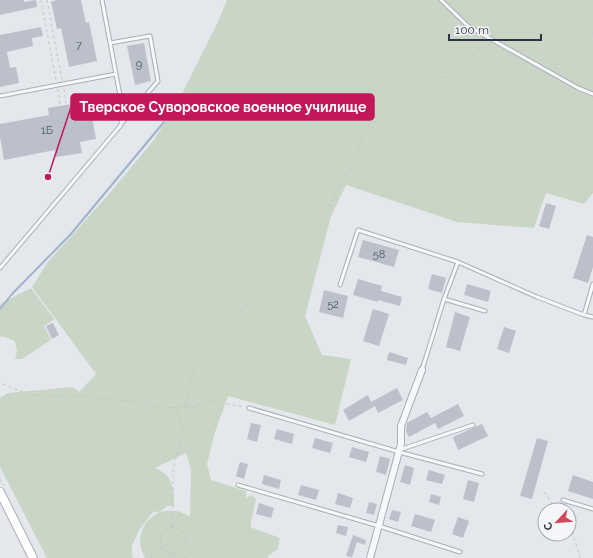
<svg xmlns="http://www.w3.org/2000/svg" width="593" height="558" font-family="Raleway,sans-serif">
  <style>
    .green { fill: #c9d6c5; fill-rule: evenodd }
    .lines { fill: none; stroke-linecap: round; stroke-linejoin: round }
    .stream { stroke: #9fb4cc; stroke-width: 2 }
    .building { fill: #bbc0ca }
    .lane-casing { stroke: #a9aeb7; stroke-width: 5 }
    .street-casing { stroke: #a9aeb7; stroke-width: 8 }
    .secondary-casing { stroke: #a9aeb7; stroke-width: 10 }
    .path { stroke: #c2c5cb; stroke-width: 1; stroke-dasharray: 3 3; stroke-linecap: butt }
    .lane { stroke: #f7f8fa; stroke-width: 3 }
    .street { stroke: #f7f8fa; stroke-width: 6 }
    .secondary { stroke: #fff; stroke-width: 8 }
    .labels { text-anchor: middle; stroke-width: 3.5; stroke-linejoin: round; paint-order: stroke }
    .number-label { font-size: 11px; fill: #4f5766 }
    .leader { fill: none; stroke: #c2185b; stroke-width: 1.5 }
    .callout-dot { fill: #c2185b; stroke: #f4f6f9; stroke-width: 1.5 }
    .callout { fill: #c2185b; stroke: #c2185b; stroke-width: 1.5 }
    .callout-label { font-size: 14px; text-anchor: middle; font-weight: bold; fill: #fff }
  </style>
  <rect width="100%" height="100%" fill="#e4e7ec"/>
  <path class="green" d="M227 0H593V193L584 204 546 193 534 228 457 222 346 185 331 216 305 316 322 355 351 359 335 425 228 396 214 435 207 464 211 480 246 491V498L251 495 256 499 250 527 280 538 278 549 268 556V558H145C135 542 141 520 159 513L154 511 141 527 132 545V557L134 558H47L0 467V398L8 393 73 387 79 392 96 374 32 287 47 263 109 194 154 140 180 98 217 24ZM186 453 191 469 190 517C181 510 171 509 160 512L167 506H174C174 497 174 485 168 477 165 473 159 470 155 468Z
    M31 288 54 319 44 326 51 340 22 359H15L17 351 15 341 2 336 0 337V305L2 303Z"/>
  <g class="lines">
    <path class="stream" d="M0 309 12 294 70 235 164 122"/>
  </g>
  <path class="building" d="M0 0H24V2L36 0 37 7 0 15Z
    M56 0H81L86 23 89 22 97 61 69 67 61 28 57 29 51 2Z
    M41 27 43 36 32 38 33 46 7 52 10 68 16 67 19 83 0 87V35Z
    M144 43 151 81 135 85 127 46Z
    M72 104 74 114 91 110 96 139 80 142 82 153 56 157 55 150 4 160 0 137V124L49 115 48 108Z
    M546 203 556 206 549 229 539 226Z
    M587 235 593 237V267L588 283 573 278Z
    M363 240 399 250 394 267 358 257Z
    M432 274 446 278 442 293 428 289Z
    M358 279 382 286 381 291 402 297 400 306 378 300V302L353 295Z
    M467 284 491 291 488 302 464 295Z
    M324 290 348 296 343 318 319 312Z
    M373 309 389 314 379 346 363 341Z
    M455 312 470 317 460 351 446 347Z
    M53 323 59 335 52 339 46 326Z
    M504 327 516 331 509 353 497 349Z
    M389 352 408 358 406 365 387 360Z
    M397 388 403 400 378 413 375 406 349 421 343 410 368 395 371 402Z
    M458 404 464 416 438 429 435 423 409 437 406 431 407 423 427 412 431 418Z
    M251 423 261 425 257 442 247 439Z
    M482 424 488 436 458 450 453 437Z
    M277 429 294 434 292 444 274 439Z
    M315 438 333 443 330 453 312 448Z
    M537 438 548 441 532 499 520 496Z
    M352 447 369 452 366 462 349 457Z
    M380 456 390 459 386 475 376 472Z
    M240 462 248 464 244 479 236 476Z
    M405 465 414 468 410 485 400 482Z
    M429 470 445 475 442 484 426 480Z
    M264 475 281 480 279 489 262 484Z
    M573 475 593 482V499L568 491Z
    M468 480 479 483 474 502 463 499Z
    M301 485 319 490 316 500 298 495Z
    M338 493 353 498 350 508 335 504Z
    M431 494 441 497 439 505 429 502Z
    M369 502 377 504 374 515 366 513Z
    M259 503 274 508 271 518 256 514Z
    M392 510 401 512 398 522 389 519Z
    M415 514 435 520 431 532 411 526Z
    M458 517 469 521 463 538 452 534Z
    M338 525 348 527 346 536 336 533Z
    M353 535 366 540 365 545 357 542 352 557 346 556Z"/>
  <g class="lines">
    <defs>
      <path id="lane" d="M441 0 468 26 578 88 593 94
        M110 43 150 36 158 81 121 124
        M0 96 116 74
        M0 268 121 125 122 106 102 0
        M593 284 584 315 593 317
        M340 285 358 230 458 262
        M444 299 458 262 537 297 584 315
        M422 370 444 299 485 311
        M249 408 399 452 482 474
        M399 450 473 425
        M238 485 379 526 460 552
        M563 500 593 509"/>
      <path id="street" d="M370 558 401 444V426L422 370"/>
      <path id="secondary" d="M0 492 33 558"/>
    </defs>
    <use href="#lane" class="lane-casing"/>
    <use href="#street" class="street-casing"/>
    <use href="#secondary" class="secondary-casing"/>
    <path class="path" d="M41 0 56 80
      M47 0 62 80
      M555 69 564 60 566 52 577 40 593 33
      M58 89 60 104
      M64 89 66 103
      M3 384 30 395 83 396 136 402 160 408 192 407 211 401 244 407
      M185 407 194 371 230 317 267 291 283 266 313 235 350 168 368 125 393 98 433 78 452 77 467 66 477 51 491 44
      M0 479 4 486
      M544 492 557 510
      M173 526V470L183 430 176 408
      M160 540a13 13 0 1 1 26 0a13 13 0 1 1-26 0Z
      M569 527 572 531 580 558
      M181 551 186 558
      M174 554V558
      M150 558 162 548"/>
    <use href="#lane" class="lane"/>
    <use href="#street" class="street"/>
    <use href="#secondary" class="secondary"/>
  </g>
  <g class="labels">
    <g class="number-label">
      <text x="79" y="49">7</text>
      <text x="139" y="68">9</text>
      <text x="47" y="134">1Б</text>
      <text x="379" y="258">58</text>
      <text x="333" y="308">52</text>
    </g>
  </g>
  <path class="leader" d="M48 177L71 107"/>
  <circle class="callout-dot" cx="48" cy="177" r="4"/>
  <rect class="callout" x="71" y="94" width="303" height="26" rx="4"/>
  <g class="callout-label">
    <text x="223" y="112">Тверское Суворовское военное училище</text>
  </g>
  <g transform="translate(557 522) rotate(244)"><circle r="19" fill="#f4f6f9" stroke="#a4a8b1"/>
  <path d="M0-3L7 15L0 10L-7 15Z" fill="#d1495b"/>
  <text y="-6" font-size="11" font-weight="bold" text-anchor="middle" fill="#2b3445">С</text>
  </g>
  <path d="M449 34v6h92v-6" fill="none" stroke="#2b3445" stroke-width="2"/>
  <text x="455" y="34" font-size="12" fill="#2b3445" stroke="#f4f6f9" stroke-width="3" paint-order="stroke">100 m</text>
</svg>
